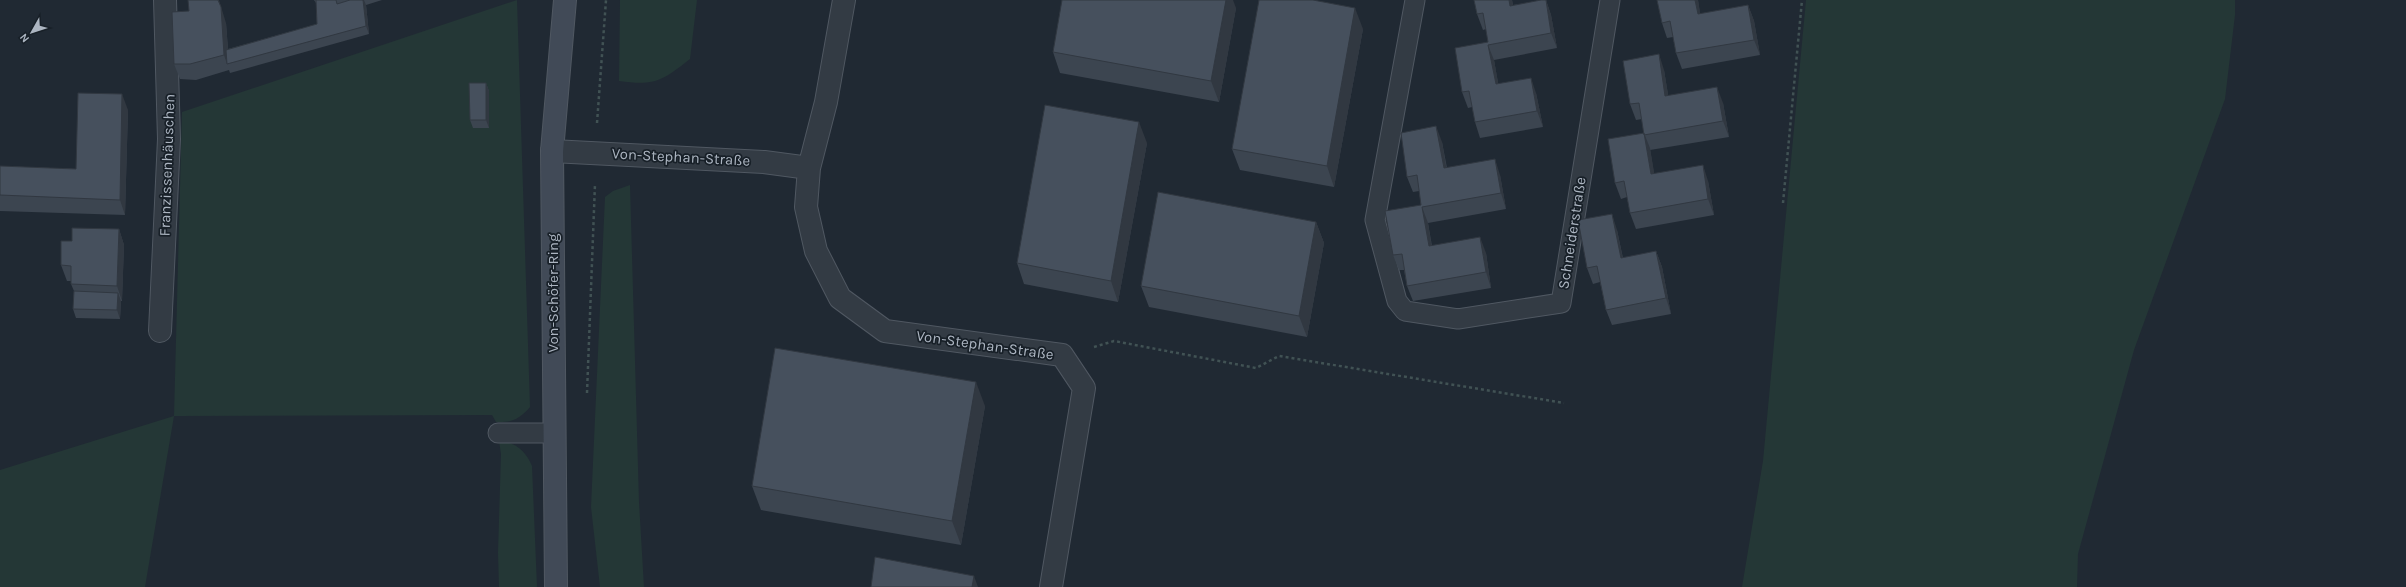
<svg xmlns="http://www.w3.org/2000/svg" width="2406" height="587" font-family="Karla,sans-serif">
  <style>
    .green { fill: #243736 }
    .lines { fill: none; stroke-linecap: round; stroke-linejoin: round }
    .lane-casing { stroke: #505862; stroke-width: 21 }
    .street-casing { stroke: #505862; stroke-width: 24 }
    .secondary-casing { stroke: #505862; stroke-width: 24 }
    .path { stroke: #415254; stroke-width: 2.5; stroke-dasharray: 3 3; stroke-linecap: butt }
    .lane { stroke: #333b44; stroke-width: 19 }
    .street { stroke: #333b44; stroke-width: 22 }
    .secondary { stroke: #414a57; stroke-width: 22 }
    .wall { fill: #3c4550 }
    .shaded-wall { fill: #313841 }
    .building { fill: #46505d; stroke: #313841 }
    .labels { text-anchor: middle; stroke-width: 3.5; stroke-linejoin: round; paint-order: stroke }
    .street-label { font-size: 15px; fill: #acb5c1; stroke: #182028 }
  </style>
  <rect width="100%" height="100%" fill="#202933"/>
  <path class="green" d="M517 0 530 407C520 419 511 423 496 422L492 415 174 416 145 587H0V470L174 416 182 112Z
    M620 0H697L690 59C662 81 655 86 619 81Z
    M1806 0H2235V15L2225 99 2134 350 2078 554 2077 587H1742L1763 461Z
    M630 185 639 502 644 587H600L591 507 605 197 613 191Z
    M499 441C515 442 526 451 532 466L537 587H499L498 553 501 454Z"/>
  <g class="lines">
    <defs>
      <path id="lane" d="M1415 0 1375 220 1397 301 1405 311 1458 319 1561 303 1610 0
        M498 433H554"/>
      <path id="street" d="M552 151 764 162 809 168 826 102 844 0
        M809 168 806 207 816 251 840 298 885 331 1062 355 1084 388 1051 587
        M160 331 169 139 165 0"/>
      <path id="secondary" d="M556 587 552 151 565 0"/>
    </defs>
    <use href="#lane" class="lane-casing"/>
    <use href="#street" class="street-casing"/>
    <use href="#secondary" class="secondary-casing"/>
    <path class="path" d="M597 123 606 0
      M1783 203 1802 0
      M1094 347 1114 341 1256 368 1279 356 1564 403
      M587 393 595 184"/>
    <use href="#lane" class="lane"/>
    <use href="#street" class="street"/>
    <use href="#secondary" class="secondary"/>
  </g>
  <path class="wall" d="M314 0H382L366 5 369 34 230 73 229 70 196 80 180 79 174 64 226 23 228 49 317 24 316 3Z
    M1474 0H1512L1513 5 1546 0 1551 15 1557 48 1494 60 1498 83 1536 93 1543 127 1480 138 1475 122 1472 107 1468 108 1462 92 1488 42 1486 29 1483 30 1477 14Z
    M1657 0H1698L1700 14 1748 5 1754 21 1760 55 1682 69 1676 53 1673 37 1667 38 1662 23Z
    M1236 8 1219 102 1060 73 1053 52Z
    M1363 29 1334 187 1240 170 1232 149Z
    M1664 70 1668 95 1723 103 1729 137 1650 150V149L1654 174 1708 181 1714 215 1636 229 1630 213 1627 197 1621 199 1615 183 1644 135 1642 119 1636 120 1630 104Z
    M486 83 489 91V128H473L470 120Z
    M128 110 125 215 0 211V166L76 169Z
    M1442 142 1447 168 1500 175 1506 209 1428 223 1432 246 1486 253 1491 288 1413 301 1407 286 1404 270H1399L1393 255 1421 205 1419 191 1413 192 1407 177Z
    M1147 143 1118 302 1024 284 1017 263Z
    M1316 222 1324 243 1307 337 1149 307 1141 286Z
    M119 229 124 245 122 301H121L120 319 76 318 73 309 74 291 71 284V281H67L61 265Z
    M1617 230 1623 258 1656 251 1662 267 1671 314 1612 325 1606 310 1600 282 1593 284 1587 268Z
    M985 406 961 545 761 510 752 486Z"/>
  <path class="shaded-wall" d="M218 0H219L226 23 229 64H227L224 55Z
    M363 0H364L366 5 369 34 366 26Z
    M1226 0H1233L1236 8 1219 102 1211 81Z
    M1509 0H1512L1516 22 1510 6Z
    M1546 0 1551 15 1557 48 1551 33Z
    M1695 0H1698L1703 30 1698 14Z
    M1748 5 1754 21 1760 55 1754 40Z
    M1355 8 1363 29 1334 187 1327 166Z
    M1488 45 1494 60 1501 99 1496 84Z
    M1659 54 1664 70 1671 112 1665 96Z
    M1531 78 1536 93 1543 127 1537 111Z
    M486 83 489 91V128L486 120Z
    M1717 87 1723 103 1729 137 1723 121Z
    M122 94 128 110 125 215 120 200Z
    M1139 122 1147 143 1118 302 1111 281Z
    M1436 126 1442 142 1449 184 1444 168Z
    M1644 133 1650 148 1657 190 1651 174Z
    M1495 159 1500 175 1506 209 1501 193Z
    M1703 165 1708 181 1714 215 1708 199Z
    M1422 207 1428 223 1434 262 1429 246Z
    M1612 214 1617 230 1626 274 1621 258Z
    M1316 222 1324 243 1307 337 1299 316Z
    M119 229 124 245 122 301 117 286Z
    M1480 237 1486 253 1491 288 1486 272Z
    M1656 251 1662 267 1671 314 1666 298Z
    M118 293 121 301 120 319 117 310Z
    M976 382 985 406 961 545 952 521Z
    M974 576 978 587H972Z"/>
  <path class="building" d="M188 0H218L221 7 224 55 190 64H174L172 12 189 11Z
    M316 0H336L337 4 350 0H363L366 26 227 64 226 50 317 24Z
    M1062 0H1226L1211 81 1053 52Z
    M1259 0H1313L1355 8 1327 166 1232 149Z
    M1474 0H1509L1510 6 1541 0H1546L1551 33 1488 45 1496 84 1531 78 1537 111 1475 122 1469 91 1462 92 1455 48 1488 42 1483 13 1477 14Z
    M1657 0H1695L1698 14 1748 5 1754 40 1676 53 1670 21 1662 23Z
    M1659 54 1665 96 1717 87 1723 121 1644 135 1639 103 1630 104 1623 61Z
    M469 83H486V120H470Z
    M78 93 122 94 120 200 0 195V166L76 169Z
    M1045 105 1139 122 1111 281 1017 263Z
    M1436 126 1444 168 1495 159 1501 193 1422 207 1429 246 1480 237 1486 272 1407 286 1402 254 1393 255 1385 211 1421 205 1417 175 1407 177 1401 133Z
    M1644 133 1651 174 1703 165 1708 199 1630 213 1624 181 1615 183 1608 139Z
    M1158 192 1316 222 1299 316 1141 286Z
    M1612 214 1621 258 1656 251 1666 298 1606 310 1597 266 1587 268 1578 220Z
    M72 228 119 229 117 286 71 284V266L61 265V241H72Z
    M74 291 118 293 117 310 73 309Z
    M775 348 976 382 952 521 752 486Z
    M875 557 974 576 972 587H871Z"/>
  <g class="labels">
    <g class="street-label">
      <text transform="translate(681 157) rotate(3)" y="5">Von-Stephan-Straße</text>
      <text transform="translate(167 165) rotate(-88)" y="5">Franzissenhäuschen</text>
      <text transform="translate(1572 233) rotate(-81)" y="5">Schneiderstraße</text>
      <text transform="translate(553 293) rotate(-90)" y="5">Von-Schöfer-Ring</text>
      <text transform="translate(985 345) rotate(8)" y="5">Von-Stephan-Straße</text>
    </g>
  </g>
  <g transform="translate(32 32) rotate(231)" stroke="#182028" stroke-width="3" paint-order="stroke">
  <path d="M0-3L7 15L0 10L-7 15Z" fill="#acb5c1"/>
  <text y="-6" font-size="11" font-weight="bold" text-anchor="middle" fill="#acb5c1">N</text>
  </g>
</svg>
